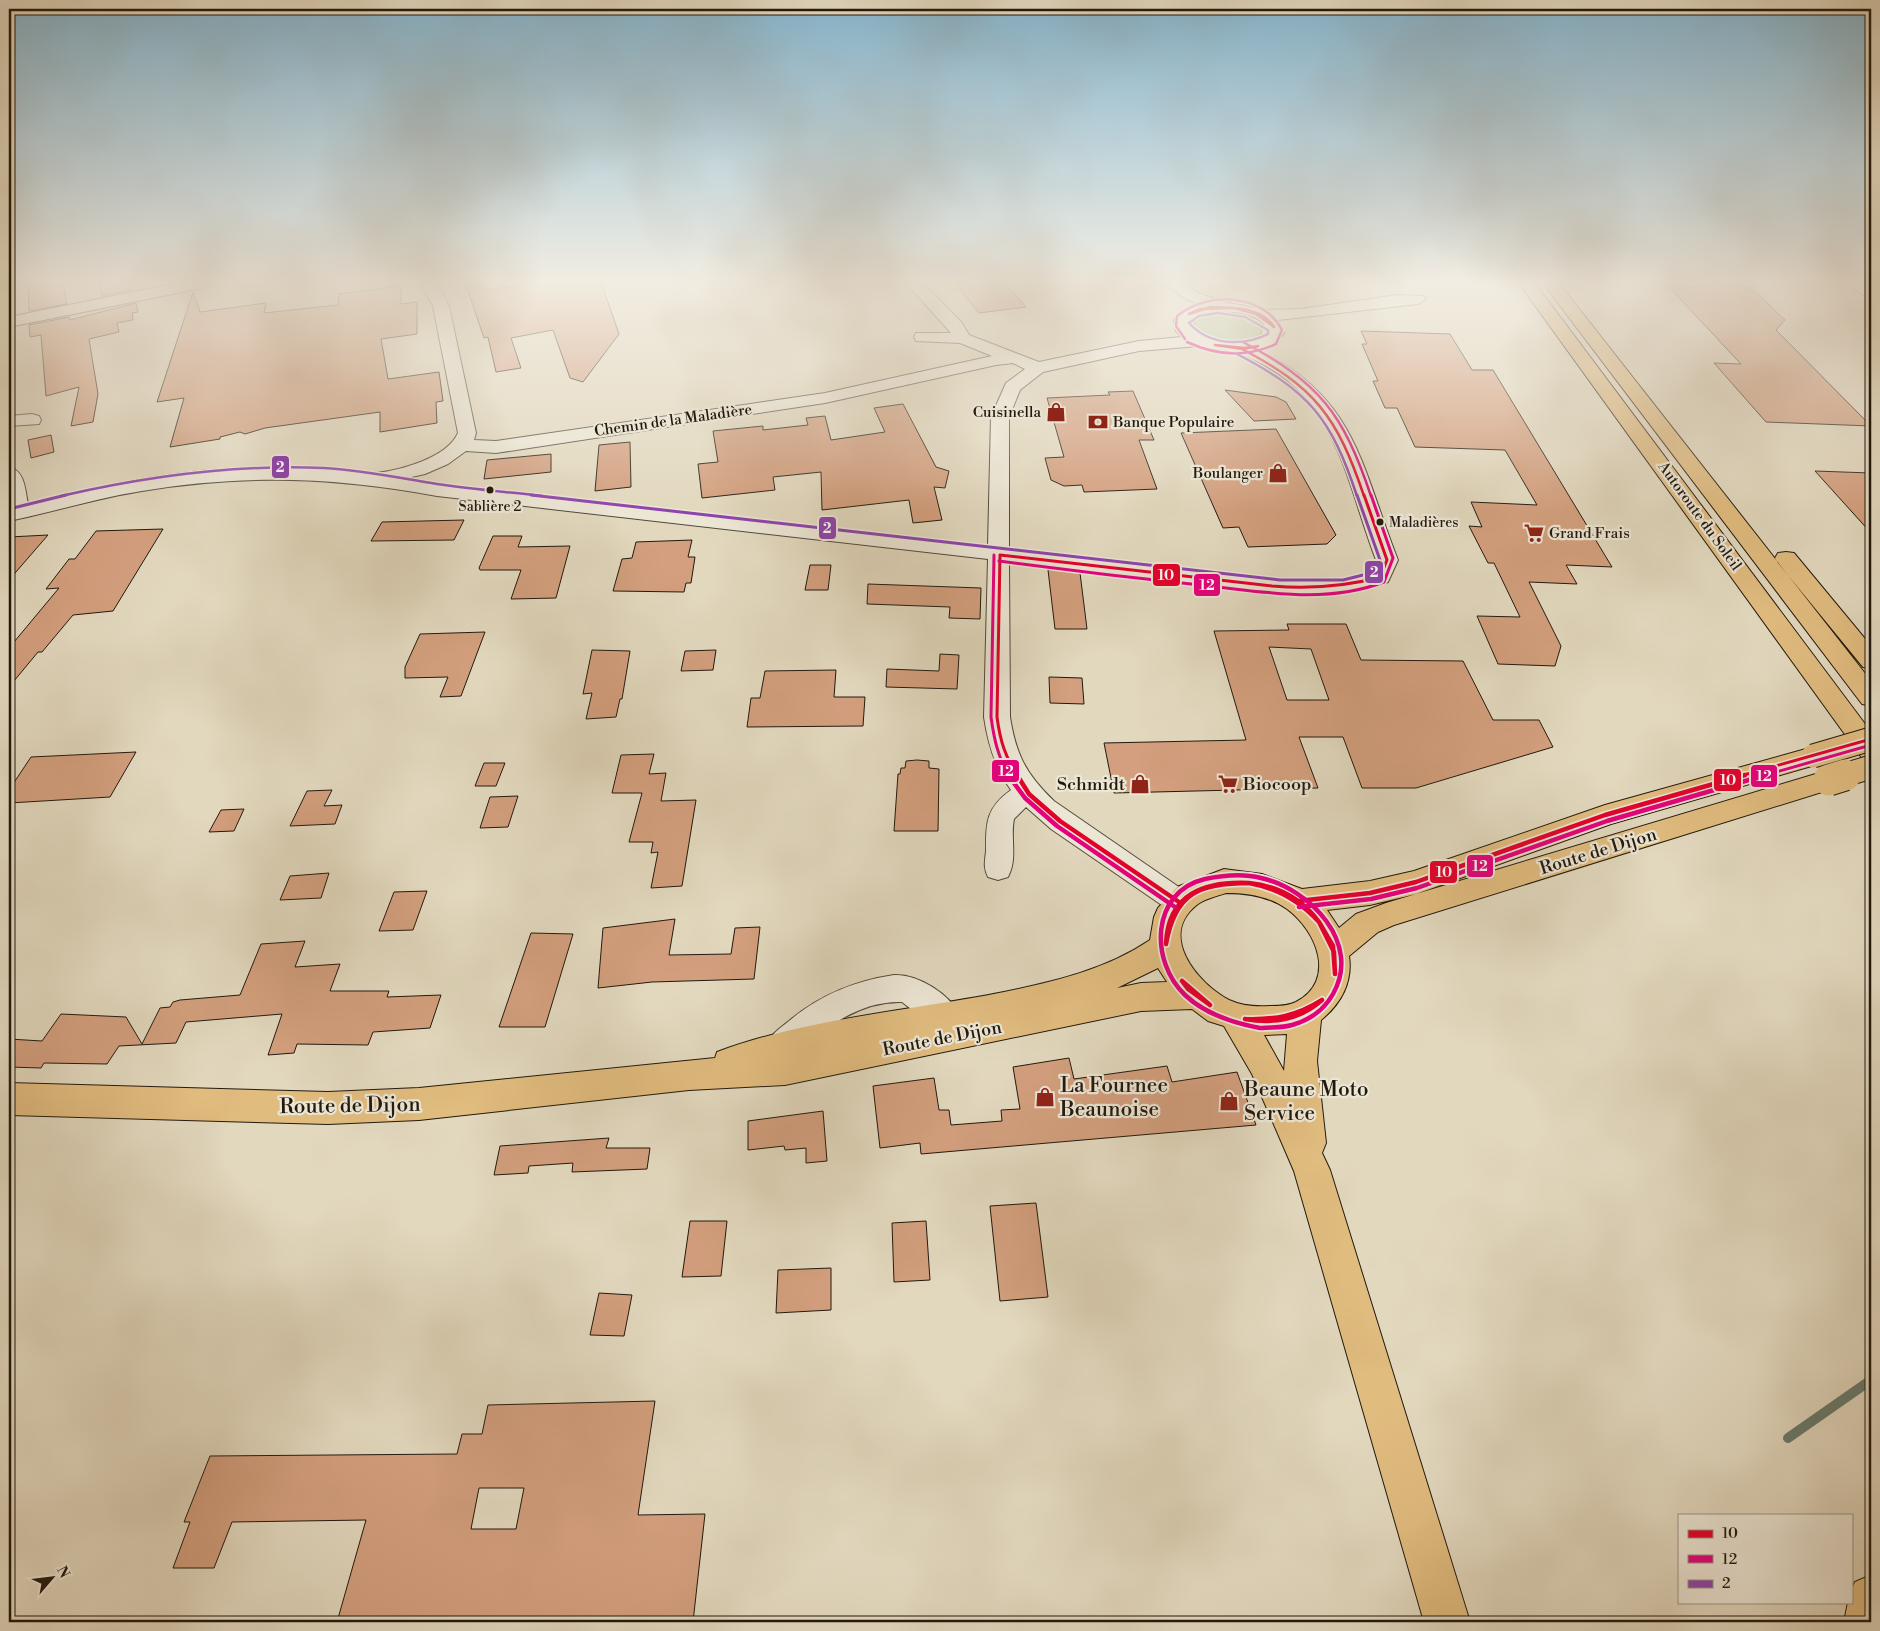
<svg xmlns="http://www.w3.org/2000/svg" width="1880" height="1631" font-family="'Libre Bodoni',serif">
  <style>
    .green { fill: #b2bf93; stroke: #6a6c50 }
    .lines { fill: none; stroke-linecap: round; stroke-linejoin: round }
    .stream { stroke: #677a6d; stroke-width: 10 }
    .building { fill: #d39f7e; stroke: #21190e; fill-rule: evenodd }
    .minor-casing { stroke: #51493a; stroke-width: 2 }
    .secondary-casing { stroke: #21190e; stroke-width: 2 }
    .primary-casing { stroke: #21190e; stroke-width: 2 }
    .motorway-casing { stroke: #21190e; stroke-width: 2 }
    .minor { fill: #ece6d5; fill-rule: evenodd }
    .secondary { fill: #ece6d5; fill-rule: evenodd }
    .primary { fill: #e1bc7f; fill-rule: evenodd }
    .motorway { fill: #e1bc7f; fill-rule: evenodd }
    .primary-bridge-far1-casing { stroke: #21190e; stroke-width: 25; stroke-linecap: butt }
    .primary-bridge-casing { stroke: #21190e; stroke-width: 33; stroke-linecap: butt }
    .primary-bridge-far1 { stroke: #e1bc7f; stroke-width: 23 }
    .primary-bridge { stroke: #e1bc7f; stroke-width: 31 }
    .bus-1-far2-casing { stroke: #ece6d5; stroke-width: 5 }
    .bus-1-far1-casing { stroke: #ece6d5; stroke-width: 6 }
    .bus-1-casing { stroke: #ece6d5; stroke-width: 8 }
    .bus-2-far2-casing { stroke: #ece6d5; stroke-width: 5 }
    .bus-2-far1-casing { stroke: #ece6d5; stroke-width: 6 }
    .bus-2-casing { stroke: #ece6d5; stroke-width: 8 }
    .bus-3-far1-casing { stroke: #ece6d5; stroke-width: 5 }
    .bus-3-casing { stroke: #ece6d5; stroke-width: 6 }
    .bus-1-far2 { stroke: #e4002b; stroke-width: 2.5 }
    .bus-1-far1 { stroke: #e4002b; stroke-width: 3 }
    .bus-1 { stroke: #e4002b; stroke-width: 4.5 }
    .bus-2-far2 { stroke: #e5007d; stroke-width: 2.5 }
    .bus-2-far1 { stroke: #e5007d; stroke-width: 3 }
    .bus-2 { stroke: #e5007d; stroke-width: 4.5 }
    .bus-3-far1 { stroke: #8e44ad; stroke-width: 2.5 }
    .bus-3 { stroke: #8e44ad; stroke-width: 3 }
    .bus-dot { fill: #21190e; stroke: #ece6d5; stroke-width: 2 }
    .labels { text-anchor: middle; stroke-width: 4.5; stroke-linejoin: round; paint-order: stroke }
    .far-bus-label { font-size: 14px; fill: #21190e; stroke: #ece6d5 }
    .far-poi-label { font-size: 15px; fill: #21190e; stroke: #ece6d5; text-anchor: end }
    .far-street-label { font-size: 15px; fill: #21190e; stroke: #ece6d5 }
    .poi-label { font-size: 18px; fill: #21190e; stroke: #ece6d5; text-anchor: end }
    .street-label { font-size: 18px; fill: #21190e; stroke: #ece6d5 }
    .near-poi-label { font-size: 21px; fill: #21190e; stroke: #ece6d5; text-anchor: start }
    .near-street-label { font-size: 21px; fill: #21190e; stroke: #ece6d5 }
    .line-badge { stroke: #ece6d5; stroke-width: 2 }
    .badge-label { font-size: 14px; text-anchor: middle; font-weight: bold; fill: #fff }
  </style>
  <rect width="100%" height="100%" fill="#e2d8be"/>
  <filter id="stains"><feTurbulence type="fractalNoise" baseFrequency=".004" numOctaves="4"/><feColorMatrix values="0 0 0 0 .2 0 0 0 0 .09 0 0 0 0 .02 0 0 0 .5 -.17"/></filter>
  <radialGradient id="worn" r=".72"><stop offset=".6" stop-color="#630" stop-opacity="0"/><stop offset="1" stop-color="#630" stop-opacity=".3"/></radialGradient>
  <path class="green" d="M1213 312C1229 311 1251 312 1262 327L1261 334C1247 346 1197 346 1194 323L1200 316Z"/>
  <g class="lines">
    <path class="stream" d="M1788 1438 1871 1380"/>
  </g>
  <path class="building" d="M48 282H60L61 288 64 287 67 304 29 311 28 286Z
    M99 282H129L131 290 102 296Z
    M465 282H483L488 290 540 282H601L619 334 583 382 570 378 553 330 511 338 521 368 496 372 488 337 484 338Z
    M978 282H1004L1026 307 979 313 956 285Z
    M1698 282H1740L1745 288H1751L1785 320 1776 330 1871 426 1766 422 1714 363 1741 364 1668 286 1703 287Z
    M401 286V304L417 302V334L381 339 388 379 439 372 443 401 436 402 437 423 380 432V412L265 428 245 434 240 432 220 437V439L170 447 184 398 157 402 193 292 200 312 266 303 264 313 338 305 339 294Z
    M136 303 138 312 132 313 133 320 117 323 119 332 89 339 98 394 93 422 71 426 79 387 46 396 41 335 30 337 29 325 69 317 70 320Z
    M1361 331 1450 334 1472 370H1493L1612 567 1566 565 1577 584 1529 582 1561 646 1555 666 1498 664 1477 616 1520 617 1494 563H1488L1469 526 1482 527 1471 502 1537 505 1505 450 1415 447 1397 408H1385L1373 381H1378L1362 344H1367Z
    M1225 390 1276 397 1286 402 1296 419 1254 421Z
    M1133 391 1154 440H1139L1157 489 1084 492 1082 485 1064 486 1051 480 1045 458 1064 457 1047 398 1110 395 1108 392Z
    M903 404 936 467 949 471 945 488 934 487 942 520 913 523 909 500 822 510 821 472 773 477 775 490 702 498 698 464 718 462 713 431 763 426V430L808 425 806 418 825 416 831 440 885 432 874 408Z
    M1276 429 1336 535 1327 544 1248 547 1239 527 1223 528 1181 433Z
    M51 435 54 452 31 458 28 440Z
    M630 442 631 487 595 491 599 445Z
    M551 454V472L484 479 487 460Z
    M1815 471 1871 473V533Z
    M464 520 454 540 371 541 382 522Z
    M163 529 113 611 73 615 42 652H38L9 687V648L59 588 46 589 69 559H75L96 531Z
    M48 535 9 580V537Z
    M493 536H522L518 547 570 546 556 598 511 599 521 570H480L479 568Z
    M692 540 688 557H695L691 583H686L684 592 613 591 622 559 632 558 636 542Z
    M810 565H831L828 590H805Z
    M1054 569 1080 573 1087 629H1055L1048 570Z
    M868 584 981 588 980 619 949 618 950 607 867 604Z
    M1287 624H1346L1361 660 1463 661 1493 720H1539L1553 747 1416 788H1362L1343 737H1299L1318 788 1114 793 1104 743 1246 740 1214 631 1289 630ZM1269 647 1311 649 1329 700H1287Z
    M485 632 461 696 440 697 448 677 405 678V667L420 634Z
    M592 650 630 651 622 699H620L616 717 586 719 592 693 583 694Z
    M716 650 713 670 681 671 685 651Z
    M940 654 959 655 957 689 886 687 887 669 939 671Z
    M836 670 834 697H865L863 726 747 727 751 698H760L765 671Z
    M1049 677 1082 678 1084 704 1050 703Z
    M136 752 110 797 9 803V790L31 757Z
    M654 754 649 774 666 773 661 801 696 800 682 886 651 888 658 852 651 853 653 842H629L642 793H612L621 755Z
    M917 760 929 761V768L939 769 938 831H894L898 774H900L901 768H905L906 761Z
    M484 763H505L496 786H475Z
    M332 790 324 806 342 805 335 824 290 826 307 791Z
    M518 796 508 827 480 828 490 797Z
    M244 809 234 831 209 832 221 810Z
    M329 873 321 898 280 900 290 876Z
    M427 891 413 930 379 931 394 892Z
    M675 919 669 955 731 954 735 928 760 927 754 979 652 982 598 988 603 928Z
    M531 933 573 934 545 1027H499Z
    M305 941 295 967 340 964 330 991H389L387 997 441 995 430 1028 373 1032 368 1045 297 1044 294 1053 268 1055 282 1014 186 1022 176 1043 119 1046 107 1064 44 1063 41 1068 9 1067V1039L42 1041 61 1014 126 1017 142 1044 160 1008 170 1007 173 1002 180 1000 240 995 261 944Z
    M1069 1058 1074 1079 1167 1066 1172 1082 1237 1072 1256 1125 921 1154 920 1143 880 1148 873 1086 934 1078 939 1110H949L951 1125 1002 1121 1001 1110 1020 1109 1013 1067Z
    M823 1111 827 1161 806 1163V1148L785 1150 784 1146 748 1150V1121Z
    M609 1138 606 1148H650L647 1169 572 1172 573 1163 529 1166 528 1173 494 1175 500 1146Z
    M1036 1203 1048 1297 1000 1301 990 1206Z
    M690 1221H727L721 1276 682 1277Z
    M926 1221 930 1280 894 1282 892 1223Z
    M831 1268V1310L776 1313 778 1270Z
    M599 1293 632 1295 624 1336 590 1335Z
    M655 1401 638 1515 705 1514 693 1622H337L366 1520 232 1522 214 1568H173L190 1522H184L210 1456 457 1454 462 1434H482L488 1405ZM479 1488H524L516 1529H471Z"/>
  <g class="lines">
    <defs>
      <path id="minor" d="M420 282H436L449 306 476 433 474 440 496 441 825 393 992 356 960 343 916 341 914 337 916 333H951L905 282H922L962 323 969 335 1039 362 1139 341 1182 337 1176 331 1174 320 1185 309 1200 304 1186 299 1163 282H1182L1198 293 1224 302 1265 310 1301 309 1398 295 1424 296 1426 299 1418 304 1278 320 1284 333 1274 345 1260 351C1358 400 1361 467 1398 560L1388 582C1326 607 1252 590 1188 582 1128 575 1069 569 1009 562L1010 717C1016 755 1026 774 1054 801L1189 894 1194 902 1189 910 1179 914 1169 910 1051 829 1026 807 1014 819C1010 839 1018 858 1008 877L998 880 988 877C983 867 985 861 986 851 986 822 986 808 1011 790 995 768 988 744 984 717L988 559 437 496C334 477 246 474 142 491 97 498 53 512 9 521V467C25 471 25 489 28 504 110 482 194 467 278 467 300 467 321 468 343 470 353 471 366 474 377 473 401 470 447 458 458 433L433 306ZM1209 312C1228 311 1261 310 1268 332 1248 352 1212 343 1192 329L1190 321 1197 315ZM1199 346C1212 349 1228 350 1240 354 1337 390 1344 476 1376 560L1371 573 1344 580 1280 579 1009 549V417L1020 390 1043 372 1139 351ZM1013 363 1025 369 1006 383 991 417 988 546 437 484 407 478 425 474 448 464 466 451 496 453 825 403 996 365Z
        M32 414 39 416 41 420 39 424 9 426V416Z
        M894 975C919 974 951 995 961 1017L956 1027 945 1031 934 1027 902 1002C870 1001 842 1016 817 1036 805 1046 796 1055 782 1061L770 1056 766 1046C771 1034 779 1029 789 1021 820 995 854 981 894 975Z"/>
      <path id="secondary" d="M183 282H215L207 287 9 327V317Z
        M1841 282H1861L1871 288V299Z"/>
      <path id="primary" d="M1813 747 1822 749 1826 756 1822 763 1611 824 1416 894 1370 905 1327 910 1339 928 1356 914 1386 903 1829 770 1838 773 1842 780 1838 787 1394 925 1378 932 1349 956C1353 982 1341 1004 1321 1020L1317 1061 1326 1143 1322 1153 1330 1170 1470 1622H1424L1294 1171 1252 1074 1224 1026 1208 1021 1192 1009 1141 1011 785 1085 689 1090 419 1120 328 1124 9 1115V1083L328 1092 419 1088 715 1058 717 1052C808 1018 909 1011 1004 992 1056 981 1105 970 1150 940L1154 917 1158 908 1177 887 1224 869 1262 874 1302 889 1370 881 1414 871 1605 805ZM1226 893C1247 893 1269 896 1287 909 1317 931 1337 980 1296 1002 1288 1006 1279 1006 1270 1006 1256 1007 1242 1006 1229 1000 1197 983 1157 935 1198 904 1205 899 1217 896 1226 893ZM1158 968 1167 982 1141 983 1117 988ZM1287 1034 1284 1071 1264 1035Z"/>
      <path id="motorway" d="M1518 282H1534L1871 732V760L1862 758Z
        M1542 282H1558L1871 681V706L1862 704Z
        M1786 552 1794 553 1871 646V669L1863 667 1778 563 1775 558 1778 553Z
        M1871 1575V1622H1844L1848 1602H1851V1591L1855 1582Z"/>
    </defs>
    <use href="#minor" class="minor-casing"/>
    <use href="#secondary" class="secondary-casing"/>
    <use href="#primary" class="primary-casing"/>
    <use href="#motorway" class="motorway-casing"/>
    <use href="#minor" class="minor"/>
    <use href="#secondary" class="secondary"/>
    <use href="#primary" class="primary"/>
    <use href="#motorway" class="motorway"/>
    <defs>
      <path id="primary-bridge-far1" d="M1813 756 1871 739
        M1841 776 1871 767"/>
      <path id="primary-bridge" d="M1829 780 1845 775"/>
    </defs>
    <use href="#primary-bridge-far1" class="primary-bridge-far1-casing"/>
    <use href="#primary-bridge" class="primary-bridge-casing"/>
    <use href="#primary-bridge-far1" class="primary-bridge-far1"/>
    <use href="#primary-bridge" class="primary-bridge"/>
    <defs>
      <path id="bus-1-far2" d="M1234 308C1250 309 1265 313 1274 327
        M1234 308 1256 314 1274 327
        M1189 314 1211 307 1234 308
        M1189 314 1200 309 1234 308
        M1215 345 1245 348 1258 346
        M1215 345 1243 349 1258 346
        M1240 348C1315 387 1337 416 1364 496"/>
      <path id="bus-1-far1" d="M1000 555 1272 586C1310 589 1344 587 1380 577L1387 560 1364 495
        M1000 555 997 717C1000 740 1005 757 1018 776
        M1740 776 1871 739"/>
      <path id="bus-1" d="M1017 775 1029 794 1060 821 1179 902
        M1249 883C1278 886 1302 899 1319 922
        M1249 883C1277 888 1300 901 1319 922
        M1298 901 1370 893 1416 882 1605 815 1745 775
        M1319 922 1333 946 1335 974
        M1319 922 1334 952 1335 974
        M1166 944C1168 894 1204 881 1249 883
        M1166 944C1175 892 1200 883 1249 883
        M1182 981 1210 1005
        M1182 981 1188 989 1210 1005
        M1245 1019C1275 1020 1297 1016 1322 1000
        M1245 1019C1274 1024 1299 1020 1322 1000"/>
      <path id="bus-2-far2" d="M1185 339 1176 326 1177 316C1207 291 1263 293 1282 330L1276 344C1246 358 1217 356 1187 342
        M1243 342C1320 383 1343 413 1371 496"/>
      <path id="bus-2-far1" d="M994 555 991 717C994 739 998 757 1009 776
        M999 561C1066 570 1133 578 1200 585 1261 591 1324 605 1384 582L1393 558 1371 495
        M1762 776 1871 745"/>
      <path id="bus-2" d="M1008 775 1025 798 1057 826 1175 907
        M1299 907 1371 899 1417 888 1607 821 1766 775
        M1260 1028C1233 1023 1205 1014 1185 995 1150 962 1150 892 1205 879 1224 875 1242 873 1261 878 1310 889 1362 943 1333 994 1324 1010 1310 1020 1292 1025 1282 1028 1272 1027 1262 1028"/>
      <path id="bus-3-far1" d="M1218 313 1245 317 1268 330V334C1242 347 1209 345 1189 323L1199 316Z
        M1237 354C1310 392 1331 418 1357 496
        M61 496C148 476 235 464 324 468 362 470 399 478 437 484 471 489 507 492 542 496"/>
      <path id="bus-3" d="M531 495 1280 580H1343L1375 572 1380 560 1357 495
        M9 509 66 495"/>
    </defs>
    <use href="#bus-1-far2" class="bus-1-far2-casing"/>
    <use href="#bus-1-far1" class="bus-1-far1-casing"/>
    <use href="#bus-1" class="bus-1-casing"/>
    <use href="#bus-2-far2" class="bus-2-far2-casing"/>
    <use href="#bus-2-far1" class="bus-2-far1-casing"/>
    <use href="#bus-2" class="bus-2-casing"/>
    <use href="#bus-3-far1" class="bus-3-far1-casing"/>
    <use href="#bus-3" class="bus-3-casing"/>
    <use href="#bus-1-far2" class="bus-1-far2"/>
    <use href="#bus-1-far1" class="bus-1-far1"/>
    <use href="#bus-1" class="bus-1"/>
    <use href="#bus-2-far2" class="bus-2-far2"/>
    <use href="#bus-2-far1" class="bus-2-far1"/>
    <use href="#bus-2" class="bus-2"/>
    <use href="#bus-3-far1" class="bus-3-far1"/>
    <use href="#bus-3" class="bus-3"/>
  </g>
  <linearGradient id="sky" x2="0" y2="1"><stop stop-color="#87b7d0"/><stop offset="0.55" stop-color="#f2ede2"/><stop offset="1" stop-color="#f2ede2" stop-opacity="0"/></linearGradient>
  <rect width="1880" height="511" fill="url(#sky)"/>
  <defs>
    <symbol id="shop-bare" viewBox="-9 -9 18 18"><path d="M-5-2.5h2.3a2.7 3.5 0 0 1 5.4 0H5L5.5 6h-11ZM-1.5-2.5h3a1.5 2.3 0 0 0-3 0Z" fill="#8f2418" stroke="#ece6d5" stroke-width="2.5" paint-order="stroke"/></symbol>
    <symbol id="bank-bare" viewBox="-9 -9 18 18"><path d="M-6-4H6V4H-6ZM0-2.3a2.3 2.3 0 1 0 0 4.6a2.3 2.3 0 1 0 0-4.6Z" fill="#8f2418" stroke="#ece6d5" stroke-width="2.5" paint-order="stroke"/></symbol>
    <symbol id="supermarket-bare" viewBox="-9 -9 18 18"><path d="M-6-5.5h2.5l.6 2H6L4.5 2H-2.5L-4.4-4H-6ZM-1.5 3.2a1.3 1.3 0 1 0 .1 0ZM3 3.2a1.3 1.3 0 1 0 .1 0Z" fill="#8f2418" stroke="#ece6d5" stroke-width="2.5" paint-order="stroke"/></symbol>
  </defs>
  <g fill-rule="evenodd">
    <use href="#shop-bare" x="1042" y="398" width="28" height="28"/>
    <use href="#bank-bare" x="1084" y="408" width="28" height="28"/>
    <use href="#shop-bare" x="1264" y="459" width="28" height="28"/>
    <use href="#supermarket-bare" x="1520" y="519" width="28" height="28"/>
    <use href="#shop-bare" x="1126" y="770" width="28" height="28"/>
    <use href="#supermarket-bare" x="1214" y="770" width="28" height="28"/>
    <use href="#shop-bare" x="1031" y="1083" width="28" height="28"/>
    <use href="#shop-bare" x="1215" y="1087" width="28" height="28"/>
  </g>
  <g class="bus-dot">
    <circle cx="490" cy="490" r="4.5"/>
    <circle cx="1380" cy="522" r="4.5"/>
  </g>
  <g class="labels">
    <g class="far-bus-label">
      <text x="490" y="511">Sablière 2</text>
      <text x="1389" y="527" text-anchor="start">Maladières</text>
    </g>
    <g class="far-poi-label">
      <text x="1041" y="417">Cuisinella</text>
      <text x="1113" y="427" text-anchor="start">Banque Populaire</text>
      <text x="1263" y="478">Boulanger</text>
      <text x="1549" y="538" text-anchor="start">Grand Frais</text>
    </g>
    <g class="far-street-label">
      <text transform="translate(673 420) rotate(-8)" y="5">Chemin de la Maladière</text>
      <text transform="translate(1700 516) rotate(54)" y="5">Autoroute du Soleil</text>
    </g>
    <g class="poi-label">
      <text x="1125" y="790">Schmidt</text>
      <text x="1243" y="790" text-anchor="start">Biocoop</text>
    </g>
    <g class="street-label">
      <text transform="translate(1598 851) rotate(-17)" y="6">Route de Dijon</text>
      <text transform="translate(942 1038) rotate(-11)" y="6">Route de Dijon</text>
    </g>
    <g class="near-poi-label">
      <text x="1060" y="1092">La Fournee<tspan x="1060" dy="24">Beaunoise</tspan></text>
      <text x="1244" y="1096">Beaune Moto<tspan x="1244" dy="24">Service</tspan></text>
    </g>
    <g class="near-street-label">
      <text transform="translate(350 1105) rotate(-1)" y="7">Route de Dijon</text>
    </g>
  </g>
  <g class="line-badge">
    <rect x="271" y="455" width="19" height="24" rx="5" fill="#8e44ad"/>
    <rect x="818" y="516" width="19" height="24" rx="5" fill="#8e44ad"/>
    <rect x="1364" y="560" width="20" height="24" rx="5" fill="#8e44ad"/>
    <rect x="1152" y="563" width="29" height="24" rx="5" fill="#e4002b"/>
    <rect x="1193" y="573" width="28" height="24" rx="5" fill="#e5007d"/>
    <rect x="991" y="759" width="29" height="24" rx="5" fill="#e5007d"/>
    <rect x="1750" y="764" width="28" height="24" rx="5" fill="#e5007d"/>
    <rect x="1713" y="768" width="29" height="24" rx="5" fill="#e4002b"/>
    <rect x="1466" y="854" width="28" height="24" rx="5" fill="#e5007d"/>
    <rect x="1429" y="860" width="29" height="24" rx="5" fill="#e4002b"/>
  </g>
  <g class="badge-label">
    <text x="280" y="472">2</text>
    <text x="827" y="533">2</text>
    <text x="1374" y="577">2</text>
    <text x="1166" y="580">10</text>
    <text x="1207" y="590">12</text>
    <text x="1006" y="776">12</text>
    <text x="1764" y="781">12</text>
    <text x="1728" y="785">10</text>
    <text x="1480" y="871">12</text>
    <text x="1444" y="877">10</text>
  </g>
  <rect width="1880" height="1631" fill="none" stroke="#e2d8be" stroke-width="30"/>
  <rect x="10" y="10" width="1860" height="1611" fill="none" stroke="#21190e" stroke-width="2.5"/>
  <rect x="15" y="15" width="1850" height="1601" fill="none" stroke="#21190e"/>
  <rect x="1678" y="1514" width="175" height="90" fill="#ece6d5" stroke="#9b9485"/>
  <rect x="1688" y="1530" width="25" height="8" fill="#e4002b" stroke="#9b9485"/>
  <text x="1722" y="1538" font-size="15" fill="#21190e">10</text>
  <rect x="1688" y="1555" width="25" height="8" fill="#e5007d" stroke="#9b9485"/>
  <text x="1722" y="1564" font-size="15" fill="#21190e">12</text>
  <rect x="1688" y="1580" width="25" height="8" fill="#8e44ad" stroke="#9b9485"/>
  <text x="1722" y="1588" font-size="15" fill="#21190e">2</text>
  <g transform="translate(52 1578) rotate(62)" stroke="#ece6d5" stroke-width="4" paint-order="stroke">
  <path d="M0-4L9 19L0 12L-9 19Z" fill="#21190e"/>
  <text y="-8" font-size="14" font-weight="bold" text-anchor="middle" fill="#21190e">N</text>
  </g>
  <rect width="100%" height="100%" filter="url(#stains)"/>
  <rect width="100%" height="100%" fill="url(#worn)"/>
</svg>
